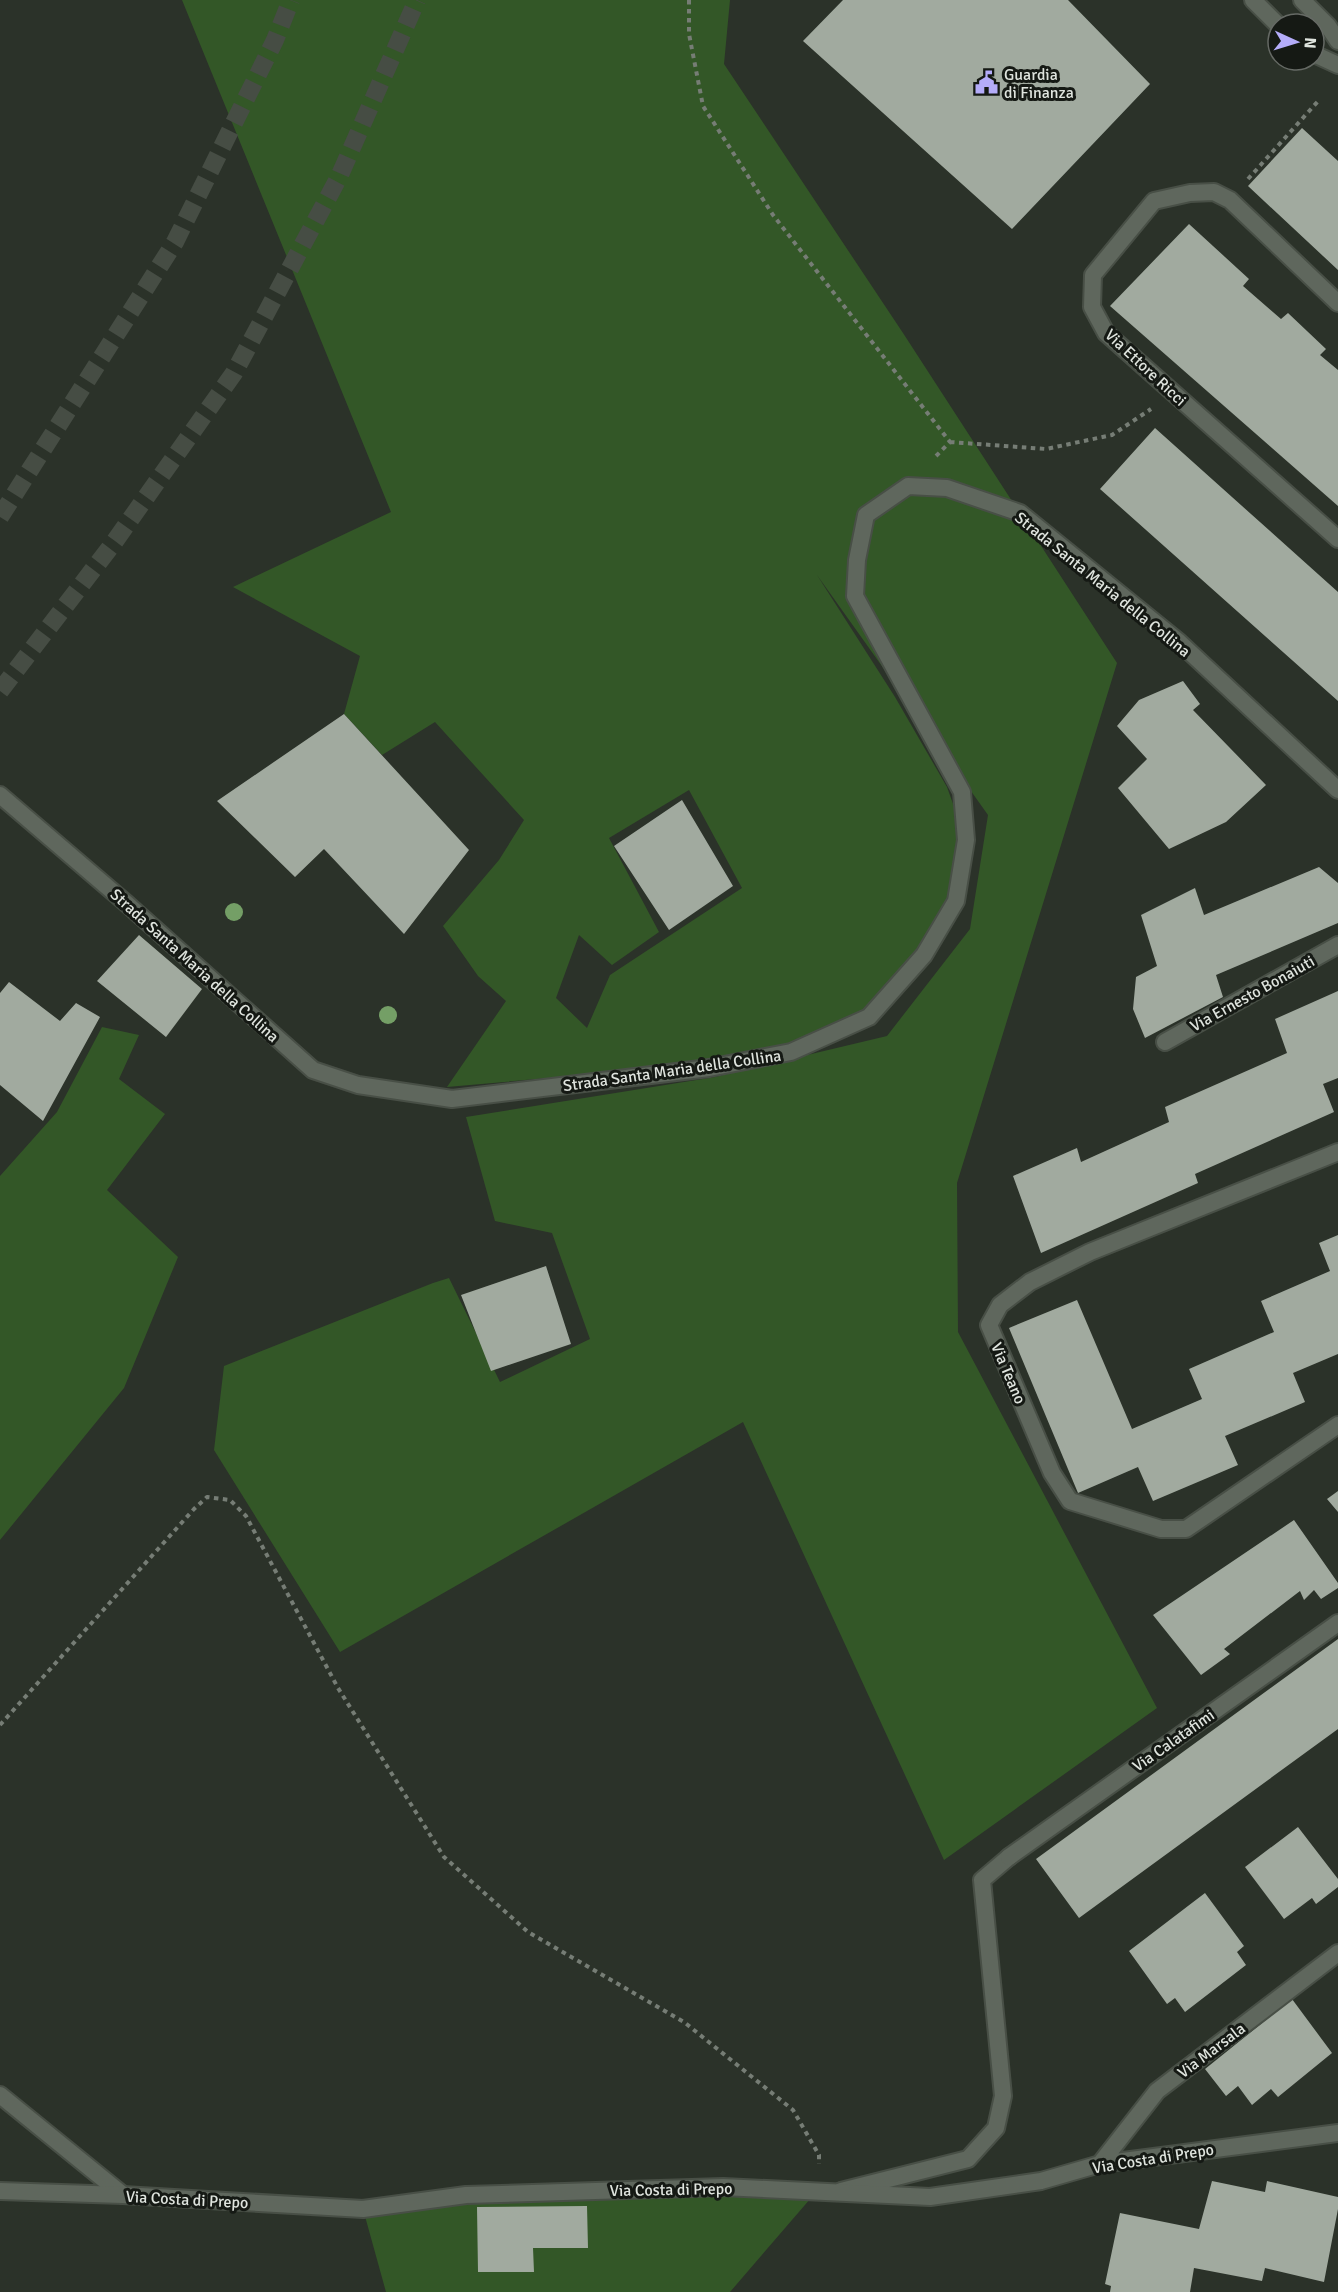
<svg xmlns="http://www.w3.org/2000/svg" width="1338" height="2292" font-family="Signika,sans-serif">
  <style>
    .green { fill: #335727; fill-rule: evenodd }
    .building { fill: #a1aa9f }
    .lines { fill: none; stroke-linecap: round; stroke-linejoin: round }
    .motorway-tunnel { stroke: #464d44; stroke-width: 18; stroke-dasharray: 18 9; stroke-linecap: butt }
    .service-casing { stroke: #484f46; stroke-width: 20 }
    .minor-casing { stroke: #484f46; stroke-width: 20 }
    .secondary-casing { stroke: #484f46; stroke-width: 20 }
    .path { stroke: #767d75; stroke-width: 4; stroke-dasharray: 4.5 4.5; stroke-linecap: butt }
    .service { stroke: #5f675d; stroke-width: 16 }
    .minor { stroke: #5f675d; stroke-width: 16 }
    .secondary { stroke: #5f675d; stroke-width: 16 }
    .tree { fill: #749f66 }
    .labels { text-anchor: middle; stroke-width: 6; stroke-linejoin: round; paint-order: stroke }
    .poi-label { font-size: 16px; fill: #dfe4de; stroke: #151914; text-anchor: start }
    .street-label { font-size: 16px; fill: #dfe4de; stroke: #151914 }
  </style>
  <rect width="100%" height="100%" fill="#2b3229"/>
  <path class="green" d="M182 0H730L724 64 903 333 1117 663 957 1183 958 1332 1157 1708 944 1860 743 1422 340 1652 214 1450 224 1366 433 1283 449 1278 500 1382 590 1339 552 1233 495 1221 466 1117 715 1077 887 1036 970 929 988 815 817 575 895 697 947 787 966 840 956 901 869 1017 791 1052 709 1068 582 1075 447 1087 506 1001 478 976 443 926 499 860 524 820 435 722 382 755 344 714 360 656 233 587 391 512ZM689 790 742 888 610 975 587 1028 556 998 579 935 612 965 659 932 609 838Z
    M102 1027 139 1035 119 1079 165 1114 107 1190 178 1257 124 1388 0 1540V1176L57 1112Z
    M817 2191 730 2292H386L363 2209 466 2195Z"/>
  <path class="building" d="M843 0H1068L1150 84 1012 229 803 41Z
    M1302 128 1338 161V270L1248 186Z
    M1189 224 1249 279 1243 286 1281 319 1288 313 1326 349 1320 355 1338 370V506L1110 306Z
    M1155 428 1338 592V701L1100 489Z
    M1183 681 1200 704 1193 710 1266 785 1226 822 1169 849 1118 788 1147 759 1117 726 1139 700Z
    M344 714 469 850 404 934 324 849 295 877 217 801Z
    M682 800 733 886 669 930 614 846Z
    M1319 867 1338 883V923L1216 975 1223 997 1145 1038 1133 1009 1136 977 1157 966 1141 915 1195 888 1204 915Z
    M139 935 202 989 166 1037 97 981Z
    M9 982 60 1021 76 1003 100 1017 43 1121 0 1085V993Z
    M1338 991V1078L1323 1084 1334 1112 1195 1174 1198 1183 1041 1253 1013 1176 1077 1148 1081 1162 1169 1122 1165 1107 1287 1053 1275 1019Z
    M1338 1235V1354L1293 1373 1305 1402 1225 1436 1238 1465 1153 1501 1138 1467 1078 1493 1009 1328 1077 1300 1132 1429 1202 1399 1189 1369 1274 1332 1261 1301 1330 1271 1319 1243Z
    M546 1266 571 1344 491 1371 461 1295Z
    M1338 1491V1512L1327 1499Z
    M1294 1520 1338 1583V1588L1321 1599 1314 1590 1304 1600 1300 1591 1224 1649 1230 1654 1201 1675 1153 1615Z
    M1338 1639V1729L1079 1918 1036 1859Z
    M1298 1827 1338 1879V1887L1316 1904 1312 1898 1284 1919 1245 1867Z
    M1205 1893 1244 1946 1237 1952 1246 1965 1185 2012 1175 1998 1167 2004 1129 1951Z
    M1292 1999 1332 2053 1278 2097 1271 2089 1252 2105 1238 2086 1226 2096 1205 2069Z
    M1212 2181 1265 2192 1267 2181 1338 2197V2209L1324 2282 1265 2268 1262 2281 1194 2268 1190 2292H1110L1111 2286 1105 2284 1120 2213 1199 2229Z
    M587 2206 588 2248H533L534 2272H478L477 2207Z"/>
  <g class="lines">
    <path class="motorway-tunnel" d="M0 517 175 242 275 40 291 0
      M0 691 115 541 234 373 339 177 417 0"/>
    <defs>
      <path id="service" d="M0 2095 123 2195
        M841 2191 968 2159 996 2128 1003 2096 982 1880 1009 1857"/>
      <path id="minor" d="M1338 303 1230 200 1214 192 1190 193 1154 201 1093 275 1092 307 1106 333 1338 539
        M0 795 126 903 313 1070 358 1085 452 1099 709 1068 791 1052 869 1017 924 955 956 901 966 840 962 792 855 596 857 560 866 515 908 486 947 488 1020 513 1179 642 1338 790
        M1165 1042 1338 945
        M1338 1152 1090 1252 1030 1282 1000 1305 989 1325 1052 1473 1070 1501 1161 1529H1186L1338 1425
        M1009 1857 1338 1623
        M1100 2164 1157 2091 1338 1953
        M0 2191 123 2195 363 2209 466 2195 723 2187 930 2197 1041 2181 1100 2164 1338 2133"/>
      <path id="secondary" d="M1253 0 1278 25
        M1302 0 1328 26 1338 41
        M1314 54 1338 65"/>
    </defs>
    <use href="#service" class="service-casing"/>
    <use href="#minor" class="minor-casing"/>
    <use href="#secondary" class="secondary-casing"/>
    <path class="path" d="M689 0V34L703 106 773 215 950 442 933 459
      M1248 179 1320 99
      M950 442 1046 449 1112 435 1151 409
      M0 1725 194 1509 207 1497 230 1500 246 1516 338 1688 444 1857 528 1932 684 2022 793 2110 819 2155V2164"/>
    <use href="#service" class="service"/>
    <use href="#minor" class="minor"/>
    <use href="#secondary" class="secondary"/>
  </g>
  <g class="tree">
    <circle cx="234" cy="912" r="9"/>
    <circle cx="388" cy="1015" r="9"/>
  </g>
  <defs>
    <symbol id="civic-bare" viewBox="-9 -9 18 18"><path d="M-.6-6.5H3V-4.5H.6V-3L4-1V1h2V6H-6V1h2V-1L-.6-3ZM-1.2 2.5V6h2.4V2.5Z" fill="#b4acf9" stroke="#151914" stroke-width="2.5" paint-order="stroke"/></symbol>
  </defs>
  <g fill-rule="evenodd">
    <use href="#civic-bare" x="970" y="66" width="33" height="33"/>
  </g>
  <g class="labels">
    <g class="poi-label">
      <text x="1004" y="80">Guardia<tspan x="1004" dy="18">di Finanza</tspan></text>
    </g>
    <g class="street-label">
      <text transform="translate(1146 367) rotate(43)" y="6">Via Ettore Ricci</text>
      <text transform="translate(1103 584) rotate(39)" y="6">Strada Santa Maria della Collina</text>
      <text transform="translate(195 965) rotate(42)" y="6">Strada Santa Maria della Collina</text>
      <text transform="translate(1252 993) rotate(-29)" y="6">Via Ernesto Bonaiuti</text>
      <text transform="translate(672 1070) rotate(-8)" y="6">Strada Santa Maria della Collina</text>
      <text transform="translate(1009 1373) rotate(67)" y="6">Via Teano</text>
      <text transform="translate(1173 1740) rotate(-35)" y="6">Via Calatafimi</text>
      <text transform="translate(1211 2050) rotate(-37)" y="6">Via Marsala</text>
      <text transform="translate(1153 2158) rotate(-9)" y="6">Via Costa di Prepo</text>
      <text transform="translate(671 2189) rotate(-1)" y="6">Via Costa di Prepo</text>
      <text transform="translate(187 2199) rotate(3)" y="6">Via Costa di Prepo</text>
    </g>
  </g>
  <g transform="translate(1296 42) rotate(94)"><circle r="28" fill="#151914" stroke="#666a65" stroke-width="1.5"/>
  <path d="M0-4.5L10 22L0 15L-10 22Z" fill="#b4acf9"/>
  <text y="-9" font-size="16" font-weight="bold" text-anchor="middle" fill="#dfe4de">N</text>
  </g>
</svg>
